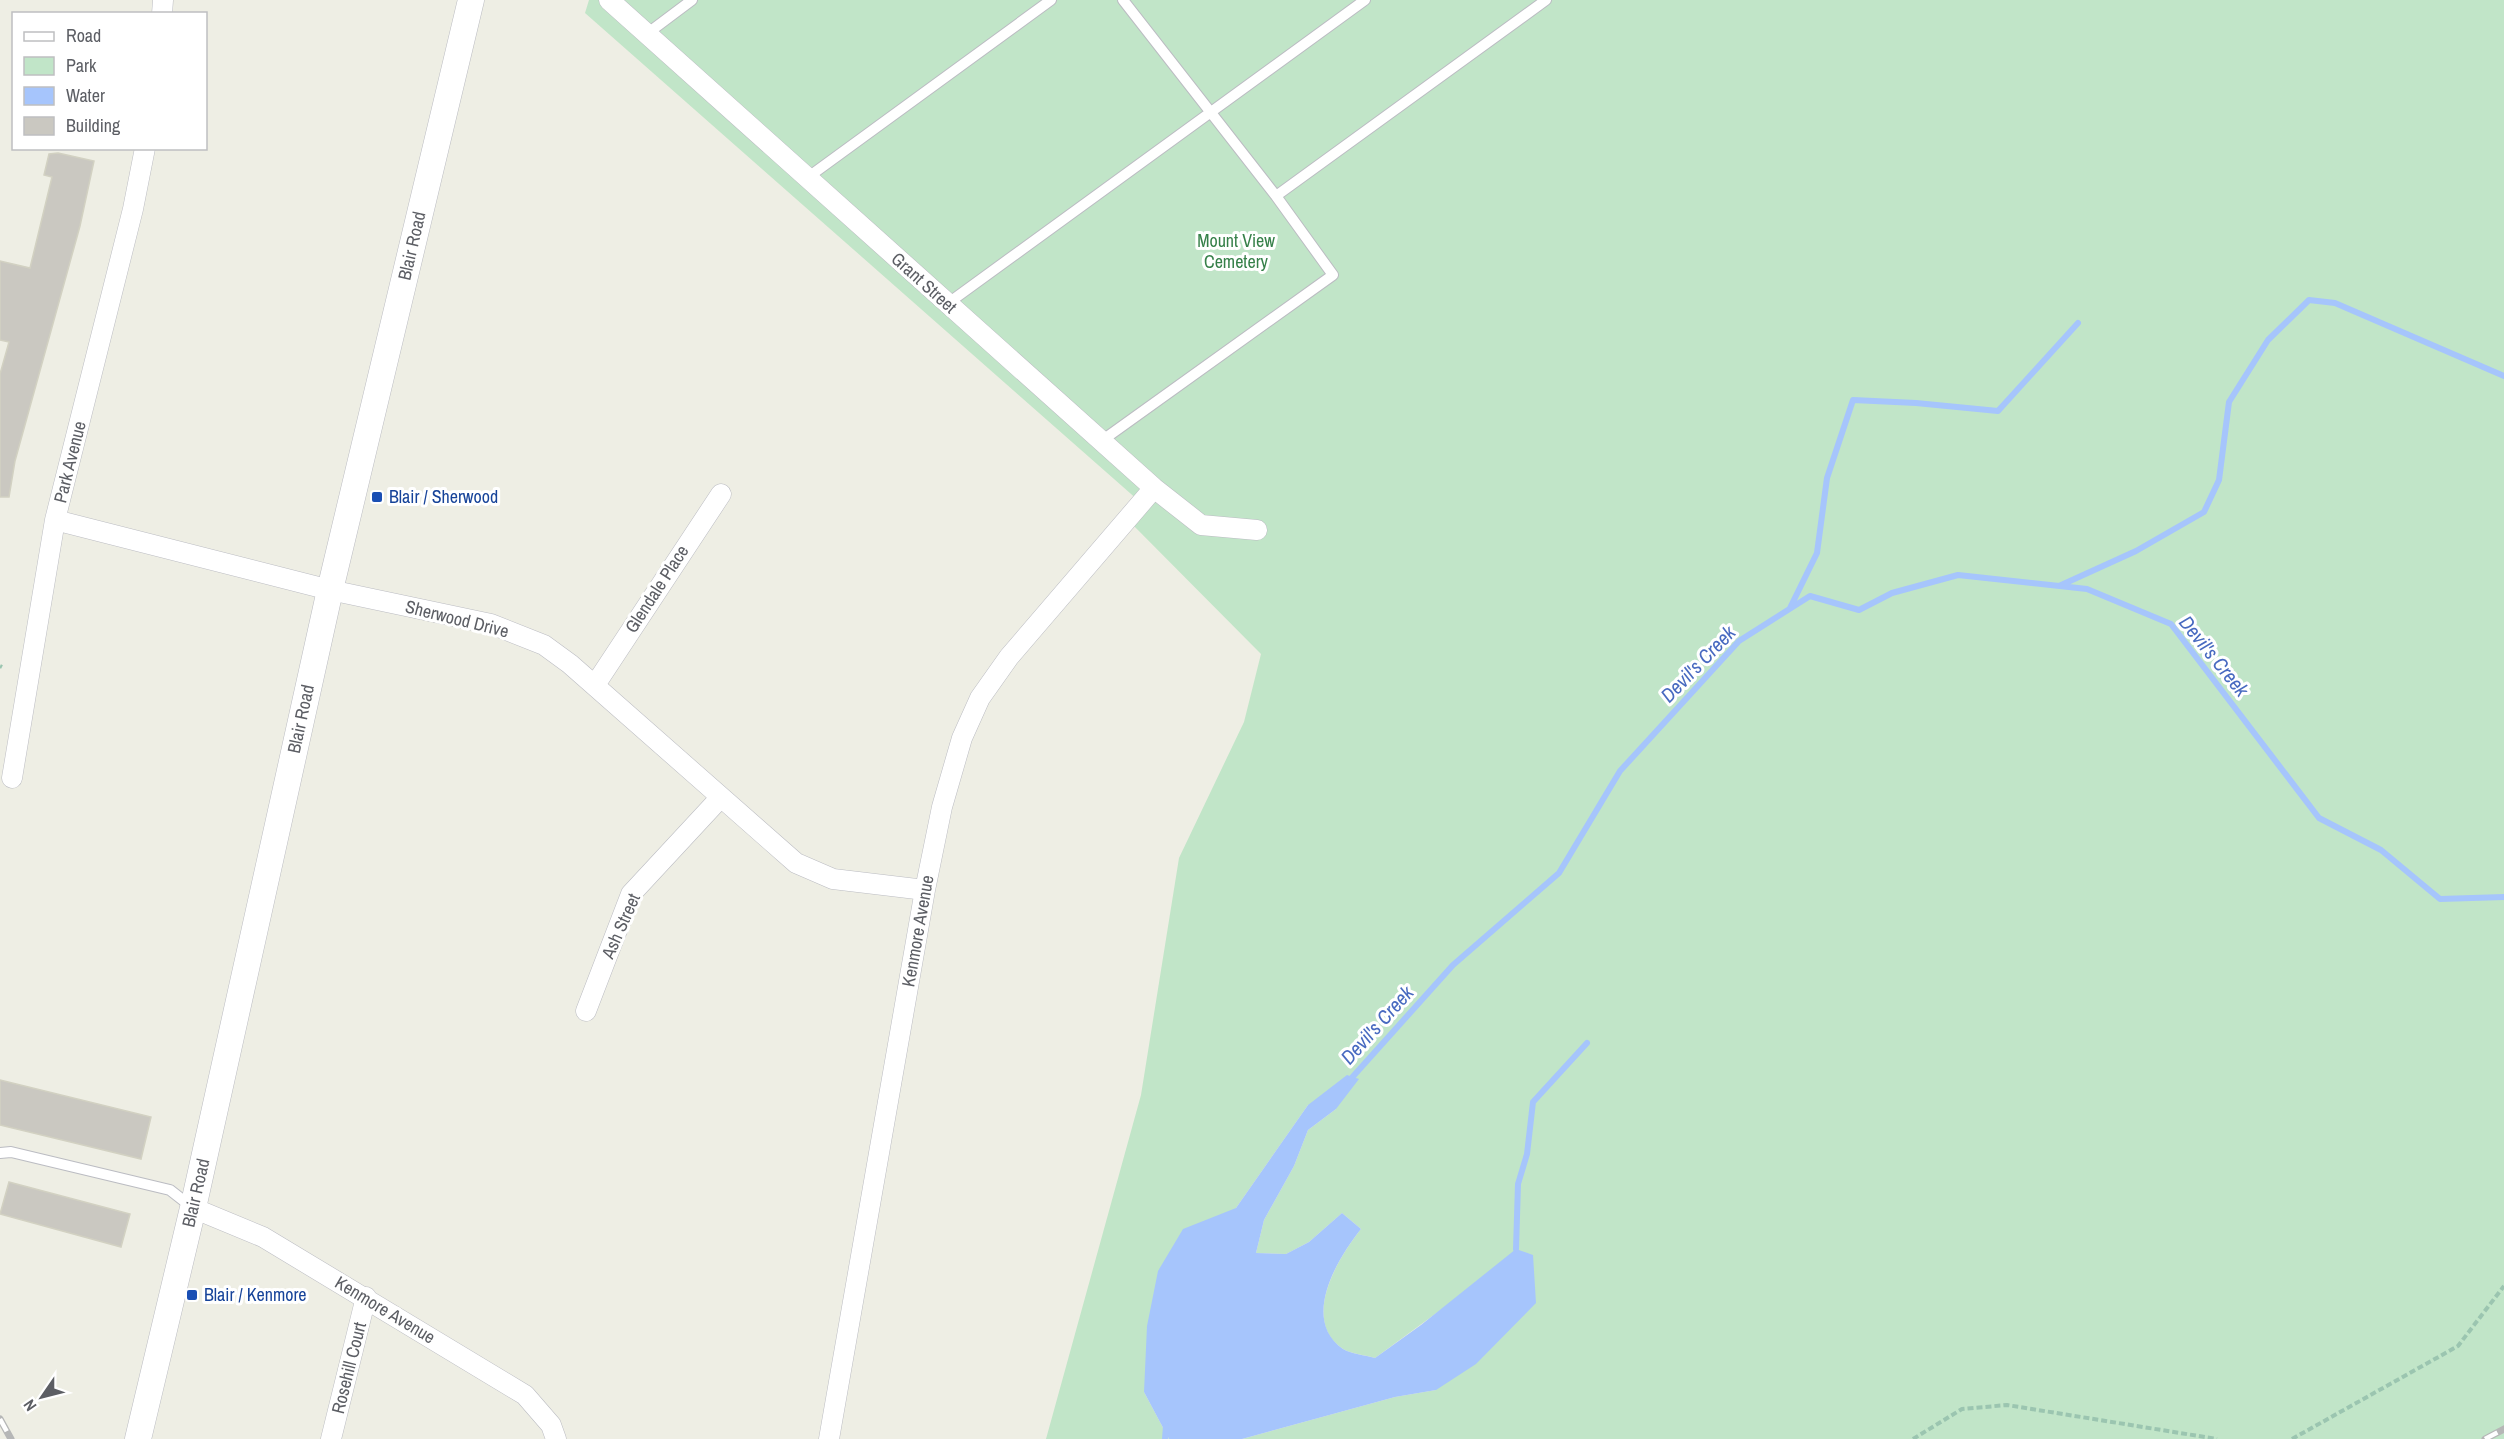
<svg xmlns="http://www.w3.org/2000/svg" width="2504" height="1439" font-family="'Archivo Narrow',sans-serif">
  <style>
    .green { fill: #c1e5c8 }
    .water { fill: #a6c5fc }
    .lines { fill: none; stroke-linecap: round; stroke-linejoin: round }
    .stream { stroke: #a6c5fc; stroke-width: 6 }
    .building { fill: #cac8c1; stroke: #d2d1c2; stroke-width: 1.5 }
    .service-casing { stroke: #bbbcc2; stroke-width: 12 }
    .minor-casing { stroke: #bbbcc2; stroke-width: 21 }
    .tertiary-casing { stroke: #bbbcc2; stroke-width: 27 }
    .path { stroke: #9bc5b0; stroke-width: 4; stroke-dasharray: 6 3; stroke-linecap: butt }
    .service { stroke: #fff; stroke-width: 10 }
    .minor { stroke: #fff; stroke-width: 20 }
    .tertiary { stroke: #fff; stroke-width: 26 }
    .rail-casing { stroke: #b6b7b7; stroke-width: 7 }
    .rail { stroke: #fff; stroke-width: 4.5; stroke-dasharray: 14; stroke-linecap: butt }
    .transit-dot { fill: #1a4fb4; stroke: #fff; stroke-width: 2 }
    .labels { text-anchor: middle; stroke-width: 6; stroke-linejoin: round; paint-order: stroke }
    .park-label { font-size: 18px; fill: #368049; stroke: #fff }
    .street-label { font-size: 18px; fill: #5c5e64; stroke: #fff }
    .transit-label { font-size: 18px; fill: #164399; stroke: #fff; text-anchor: start }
    .water-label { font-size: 20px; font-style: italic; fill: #486ac0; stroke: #fff }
  </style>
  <rect width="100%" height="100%" fill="#eeeee4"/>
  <path class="green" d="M589 0H2504V1439H1242L1395 1397 1436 1390 1446 1306 1375 1358C1366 1355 1351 1354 1343 1349 1300 1320 1338 1258 1361 1229L1342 1213 1309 1242 1286 1254 1256 1253 1264 1220 1294 1166 1308 1130 1336 1109 1308 1105 1236 1208 1144 1392 1169 1439H1046L1141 1095 1179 858 1244 722 1261 654 1127 519 1139 501 585 13Z"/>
  <path class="water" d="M1347 1075 1359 1079 1336 1109 1308 1130 1294 1166 1264 1220 1256 1253 1286 1254 1309 1242 1342 1213 1361 1229C1338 1258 1300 1319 1343 1349 1351 1354 1365 1355 1375 1358L1421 1325 1516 1249 1533 1255 1536 1303 1476 1364 1436 1390 1395 1397 1242 1439H1169L1144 1392 1147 1326 1158 1271 1183 1229 1236 1208 1308 1105Z"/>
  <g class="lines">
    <path class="stream" d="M2059 586 2136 551 2204 512 2219 480 2229 402 2268 340 2309 300 2335 303 2504 376
      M1790 608 1817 553 1827 478 1853 400 1916 403 1998 411 2078 323
      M1348 1082 1453 965 1559 873 1620 771 1739 641 1810 596 1859 610 1892 593 1958 575 2087 589 2171 624 2319 818 2381 850 2440 899 2504 897
      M1516 1249 1518 1184 1527 1154 1533 1102 1587 1043
      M1165 1439 1166 1426"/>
  </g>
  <path class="building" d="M58 153 94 161 80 226 15 461 9 497H0V374L9 342 0 340V261L30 268 52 177 44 175 49 154Z
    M0 1080 151 1117 141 1159 0 1125Z
    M9 1182 130 1214 121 1247 0 1214Z"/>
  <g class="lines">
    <defs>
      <path id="service" d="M648 33 692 0
        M807 178 1051 0
        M1276 196 1546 0
        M947 304 1365 0
        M1100 442 1333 275 1276 196 1123 0
        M0 1153 11 1152 170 1190 193 1208"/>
      <path id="minor" d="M609 0 1154 488 1201 525 1257 530
        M162 14 163 0
        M55 520 330 590 491 624 544 645 570 664 796 863 833 879 925 890
        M595 685 721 494
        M12 778 55 520 133 209 145 148
        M586 1011 631 894 721 797
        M193 1208 263 1237 525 1395 551 1425 556 1439
        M331 1439 366 1297
        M829 1439 925 890 942 807 962 738 980 698 1009 657 1154 488"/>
      <path id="tertiary" d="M138 1439 193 1208 330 590 471 0"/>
    </defs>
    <use href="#service" class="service-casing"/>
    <use href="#minor" class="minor-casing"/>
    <use href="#tertiary" class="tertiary-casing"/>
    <path class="path" d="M0 666 2 667
      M1913 1439 1962 1409 2007 1405 2217 1439
      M2292 1439 2458 1346 2504 1286"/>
    <use href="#service" class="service"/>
    <use href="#minor" class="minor"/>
    <use href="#tertiary" class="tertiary"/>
    <defs>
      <path id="rail" d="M0 1419 11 1439
        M2485 1439 2504 1429"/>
    </defs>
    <use href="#rail" class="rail-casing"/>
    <use href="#rail" class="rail"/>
  </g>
  <g class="transit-dot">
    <rect x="371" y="491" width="12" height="12" rx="3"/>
    <rect x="186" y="1289" width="12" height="12" rx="3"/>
  </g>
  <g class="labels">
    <g class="park-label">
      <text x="1236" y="247">Mount View<tspan x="1236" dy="21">Cemetery</tspan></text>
    </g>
    <g class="street-label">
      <text transform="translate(412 246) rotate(-77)" y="6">Blair Road</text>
      <text transform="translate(924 283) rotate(42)" y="6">Grant Street</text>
      <text transform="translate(70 462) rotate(-76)" y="6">Park Avenue</text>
      <text transform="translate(657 589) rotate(-57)" y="6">Glendale Place</text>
      <text transform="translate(457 619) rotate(14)" y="6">Sherwood Drive</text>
      <text transform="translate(301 719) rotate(-78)" y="6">Blair Road</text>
      <text transform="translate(621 926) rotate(-66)" y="6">Ash Street</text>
      <text transform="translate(918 931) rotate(-80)" y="6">Kenmore Avenue</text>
      <text transform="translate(196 1193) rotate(-77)" y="6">Blair Road</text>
      <text transform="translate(385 1310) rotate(31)" y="6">Kenmore Avenue</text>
      <text transform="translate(349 1368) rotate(-76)" y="6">Rosehill Court</text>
    </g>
    <g class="transit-label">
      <text x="389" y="503">Blair / Sherwood</text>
      <text x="204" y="1301">Blair / Kenmore</text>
    </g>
    <g class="water-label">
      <text transform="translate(2214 656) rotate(51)" y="7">Devil's Creek</text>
      <text transform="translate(1698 664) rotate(-46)" y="7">Devil's Creek</text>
      <text transform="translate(1377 1025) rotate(-48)" y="7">Devil's Creek</text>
    </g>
  </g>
  <rect x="12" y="12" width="195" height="138" fill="#ffffff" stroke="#bebfc1" stroke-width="1.5"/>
  <rect x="24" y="32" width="30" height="9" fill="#ffffff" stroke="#bebfc1" stroke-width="1.5"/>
  <text x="66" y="42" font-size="18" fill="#5c5e64">Road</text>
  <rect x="24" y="57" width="30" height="18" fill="#c1e5c8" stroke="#bebfc1" stroke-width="1.5"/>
  <text x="66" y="72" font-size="18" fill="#5c5e64">Park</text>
  <rect x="24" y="87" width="30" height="18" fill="#a6c5fc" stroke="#bebfc1" stroke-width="1.5"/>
  <text x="66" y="102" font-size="18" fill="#5c5e64">Water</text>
  <rect x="24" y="117" width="30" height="18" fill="#cac8c1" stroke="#bebfc1" stroke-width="1.5"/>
  <text x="66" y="132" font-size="18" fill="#5c5e64">Building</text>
  <g transform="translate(42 1397) rotate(235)" stroke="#ffffff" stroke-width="4.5" paint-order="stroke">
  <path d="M0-4.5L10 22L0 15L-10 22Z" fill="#5c5e64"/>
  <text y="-9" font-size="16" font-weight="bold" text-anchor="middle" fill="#5c5e64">N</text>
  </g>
</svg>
